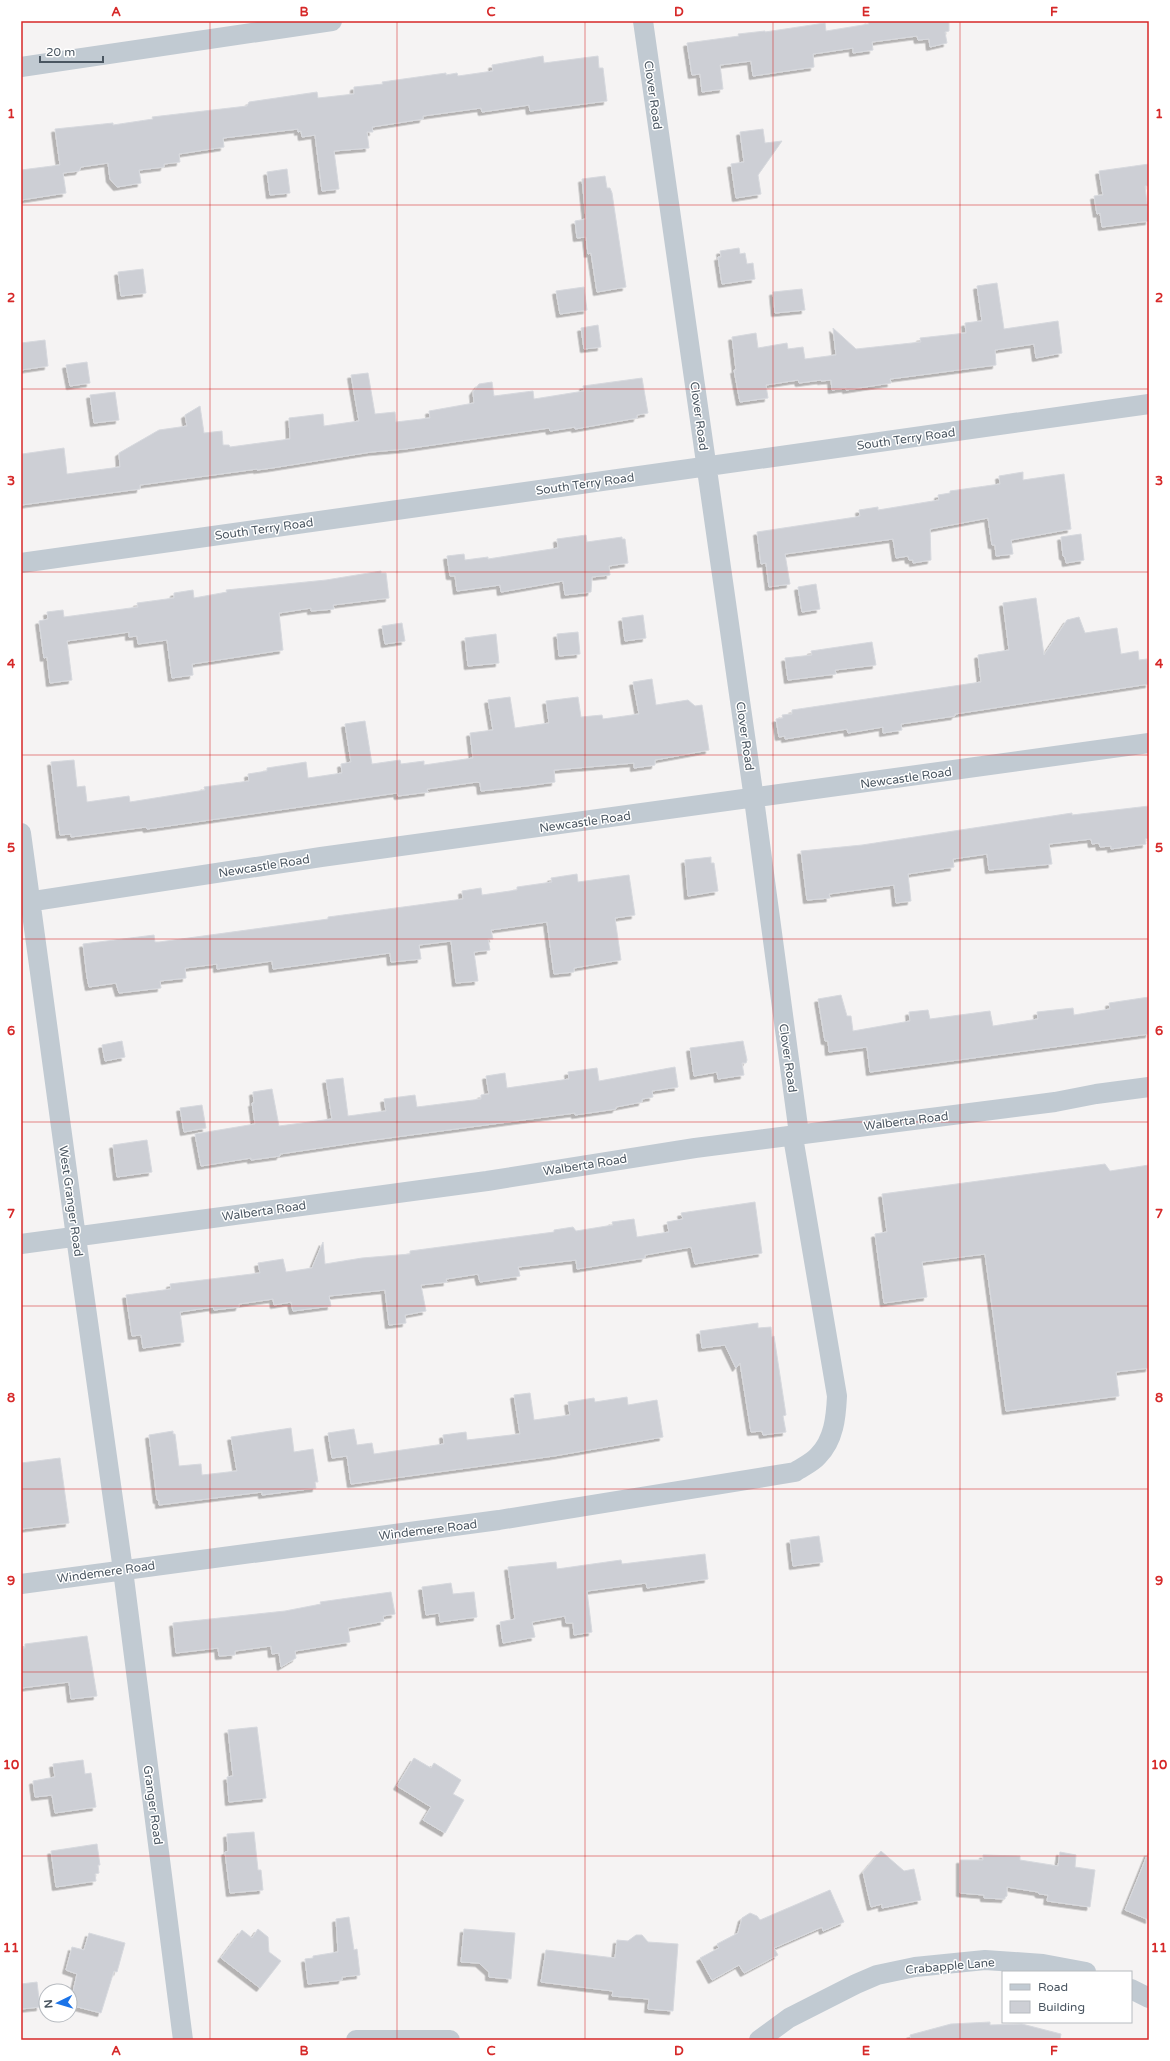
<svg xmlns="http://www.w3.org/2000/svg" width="1170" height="2061" font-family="'Varela Round',sans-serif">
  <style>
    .building { fill: #cdcfd5; stroke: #d7d9de; filter: url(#shadow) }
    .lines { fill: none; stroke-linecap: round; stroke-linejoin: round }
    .minor { stroke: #c1cad2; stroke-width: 20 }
    .grid { fill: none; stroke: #d62828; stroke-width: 1; stroke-opacity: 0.55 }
    .labels { text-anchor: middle; stroke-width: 3; stroke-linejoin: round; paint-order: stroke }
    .street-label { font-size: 12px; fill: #4a5661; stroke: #fff }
    .neatline { fill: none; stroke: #d62828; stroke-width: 1.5 }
    .grid-label { font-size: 13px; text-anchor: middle; font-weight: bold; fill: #d62828 }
  </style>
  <defs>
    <filter id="shadow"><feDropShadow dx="-3.5" dy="3.5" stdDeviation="0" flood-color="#0004"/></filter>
  </defs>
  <rect width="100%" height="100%" fill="#f5f3f3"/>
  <path class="building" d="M868 21H949V31L945 32 947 43 930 47 929 39 918 40 917 36 872 42 873 50 853 53V48L813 54 814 67 753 76 751 61 720 65 723 89 702 92 700 74 692 75 687 43 739 36 738 34 765 31V32L825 23 826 31 869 24Z
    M543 56 544 63 598 56 599 68H603L607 101 530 111 529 105 482 112 481 108 423 116V119L372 127 373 132H367L369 148 334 151 339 189 322 191 315 135 302 137 301 131 298 132V129L223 138 224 147 179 154 180 162 164 164V167L139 170 141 183 117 187 110 179 108 163 81 167 79 171 63 173 66 193 21 200V170L60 165 55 129 113 123V125L153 119 152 117 247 106 249 102 317 92 318 98 354 94V87L383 84 382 82 446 73V75L457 73 458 76 493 71 492 65Z
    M763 129 765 143 782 141 758 175 761 194 736 198 731 164 744 162 740 132Z
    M1149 164V186H1145L1149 221 1102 227 1100 213 1097 214 1094 196 1103 195 1099 171Z
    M287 169 290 193 270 195 267 172Z
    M605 176 607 188H610L612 193 626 287 597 292 591 253 588 254 586 237 577 238 575 221 586 219 582 179Z
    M739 248 740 254 745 253 747 264 753 263 755 279 722 284 718 257H721L720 251Z
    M143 269 146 293 121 296 118 272Z
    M997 283 1004 329 1058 321 1062 353 1036 358 1034 344 995 350 996 365 890 379 891 383 846 390V388L832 390 831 380 821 381V380L799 383 798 380 766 385 768 398 740 402 734 370H736L732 337 756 333 758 348 787 343 788 349 803 347 805 359 836 355 833 328 856 349 921 342 920 338 966 333 965 323 982 321 977 286Z
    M584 287 587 310 560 314 556 291Z
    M802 289 805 310 775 313 773 292Z
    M598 325 601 347 584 349 581 328Z
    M45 340 48 366 21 370V343Z
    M87 362 90 383 70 386 66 365Z
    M368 373 375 414 395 412 396 422 430 418 429 411 474 403 473 392 479 384 492 382 494 396 533 391 534 399 584 391 583 386 642 378 648 413 637 415V418L575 429V427L550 431 549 428 405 449 371 452 272 468 257 470V469L140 485V489L132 490 21 505 22 454 64 448 67 474 120 467 119 453 159 430 187 426 185 415 200 406 204 433 222 431 223 445H229L230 447 290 439 289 418 323 414 324 426 359 421 351 375Z
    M115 392 119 420 94 423 90 395Z
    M1023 472V480L1064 474 1071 529 1011 540 1013 554 996 556 995 545H992L988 518 930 529 931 560 913 563V560H909L908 556 896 558 893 539 785 554 790 584 769 587 766 563 761 564 757 532 856 517 860 516 859 510 878 507V510L939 500 938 495 950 493V491L1000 484 999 476Z
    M1081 534 1084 560 1066 563 1065 557 1063 556 1061 537Z
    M586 535 587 542 622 537V539H625L628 563 609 566 610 575 592 577 591 592 565 595 563 581 501 592 500 585 457 591 455 576H450L447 556 464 554 465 560 488 557V559L558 548 557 539Z
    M381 571V573H386L389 598 333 605 334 609 311 611V608L279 613 283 650 192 664 193 675 172 678 167 640 138 644 137 636 129 637V632L67 641 72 680 50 683 47 657 44 658 39 621 48 619 47 612 63 610 64 617 138 607 137 603 174 598V593L193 590 194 598 227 592 226 590 326 580Z
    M816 584 820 609 802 612 798 587Z
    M1036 598 1044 655 1067 620 1079 617 1085 633 1117 628 1121 654 1138 651 1139 660 1147 659 1149 684 955 714V716L901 724 902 730 883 733V727L848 733 847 729 785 739V736L779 737 776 719 783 718 782 715 792 714V710L981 682 978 655 1009 650 1003 603Z
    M643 615 646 638 625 641 622 618Z
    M402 623 405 641 385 644 382 626Z
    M578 632 580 654 559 656 557 634Z
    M496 634 499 663 468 666 465 638Z
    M872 642 876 665 835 670 836 674 788 680 785 658 812 655 811 651Z
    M652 679 656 705 688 700 695 706 702 705 709 750 655 760V765L634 768V763L554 770 555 782 526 786 481 791 480 783 477 782 427 789 428 792 398 796 397 793 147 829 146 827 71 837V834L60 835 51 762 74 760 77 787 85 786 87 802 129 796 130 802 205 790 204 787 249 781 248 774 267 771V768L306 762 308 778 342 773 341 764 351 762 345 724 365 721 372 764 400 760 401 764 424 761V765L473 758 470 733 493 730 488 700 510 697 515 728 549 723 546 701 578 697 581 717 602 715 603 719 639 714 633 682Z
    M1149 806V838L1145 839 1146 844 1111 849V846L1100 847 1099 843 1092 844 1091 839 1049 844 1052 864 989 870 987 854 953 859 954 867 908 874 911 901 896 903 894 885 829 894 830 898 807 900 801 851 862 845 1072 813V815Z
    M711 857V863H714L718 891 688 896 685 860Z
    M577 874 578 882 629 875 635 915 615 918 621 960 574 968V972L554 974 547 922 491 930 493 939H488L490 950 474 952 478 981 456 983 451 941 419 945 421 959 391 962 390 953 273 969 272 961 217 969V964L185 968 186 978 160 981 161 988 119 993 116 983 89 987 87 977 83 944 154 935 155 942H159L328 919V917L463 899 462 891 481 888 482 895 517 890V887L552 882 551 878Z
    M841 995 847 1016H851L853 1031 910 1021 909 1012 928 1010 930 1019 990 1011 993 1026 1038 1019 1037 1012 1073 1008 1074 1015 1110 1009 1109 1003 1149 997V1034L870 1072 867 1047 829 1052 828 1041H825L818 999Z
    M122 1041 125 1057 105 1061 102 1045Z
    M743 1041 747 1060 746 1063H742L744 1075 718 1079 717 1072 694 1076 690 1048Z
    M675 1067 678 1087 652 1091 653 1097 642 1099V1102L616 1107V1109L575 1115V1113L366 1141 280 1154V1156L251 1160V1158L201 1166 195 1134 255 1124 252 1103H254L253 1092 272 1089 279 1126 332 1119 326 1080 343 1078 348 1116 386 1111 384 1099 415 1095 417 1107 481 1099V1095L489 1094 486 1076 505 1073 507 1088 569 1079 568 1072 597 1068 599 1081Z
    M202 1105 206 1128 184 1132 180 1108Z
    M147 1140 152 1172 117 1177 113 1145Z
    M1105 1164 1110 1171 1149 1165V1368L1116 1372 1119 1396 1006 1411 985 1254 922 1262 927 1297 884 1303 875 1234 887 1232 882 1194Z
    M755 1202 762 1253 695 1264 691 1247 645 1255V1258L577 1269 576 1260 518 1267 520 1276 480 1282 478 1274 446 1279 447 1282 421 1285 426 1311 405 1315 406 1323 389 1325 385 1290 329 1296 331 1306 293 1311 291 1302 274 1305 273 1299 239 1304V1307L214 1310 213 1307 180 1312 184 1342 143 1348 141 1335 132 1336 126 1295 171 1289 170 1284 260 1273 258 1263 283 1259 286 1272 312 1268 323 1242 325 1264 362 1258 410 1254V1251L554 1232V1230L573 1227 576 1231 613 1225 612 1222 634 1219 637 1237 669 1232 667 1222 683 1219 681 1213Z
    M758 1323V1328L771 1327 772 1337 774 1336 786 1415 783 1416 786 1432 763 1435 762 1431 751 1432 740 1363 736 1368 725 1345 702 1348 700 1331Z
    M530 1393 534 1420 570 1415 568 1402 594 1398 595 1402 627 1397 628 1405 657 1400 663 1437 554 1456 351 1484 347 1456 332 1458 328 1433 354 1429 357 1445 372 1443 374 1454 444 1444 443 1435 466 1432 467 1440 520 1434 514 1395Z
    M291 1428 294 1452 313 1449 318 1482H315L316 1488 262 1495V1492L159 1505V1500H157L149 1435 173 1431V1434H175L179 1466 201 1464 202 1475 237 1471 231 1437Z
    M60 1458 69 1523 21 1529V1463Z
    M819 1536 823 1562 793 1566 790 1540Z
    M705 1554 708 1579 647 1588 646 1583 587 1591 592 1632 574 1635 573 1623H566L565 1616 532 1622 535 1637 503 1643 500 1622 515 1619 508 1567 556 1562 557 1569 621 1560 622 1564Z
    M451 1583 453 1594 474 1592 477 1617 440 1622 439 1613 426 1615 422 1587Z
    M391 1592 395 1614 383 1616 384 1621 380 1622 348 1628 350 1642 295 1651 296 1658 281 1667 279 1653 272 1654 271 1646 235 1651V1655L219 1656 218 1648 176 1653 173 1623 285 1611 321 1604 320 1602Z
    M87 1636 97 1696 71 1699 69 1682 21 1688V1648H25V1644Z
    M257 1727 266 1798 229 1802 227 1777 233 1776 228 1730Z
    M414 1758 431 1768 434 1763 461 1780 453 1794 464 1800 445 1833 423 1820 431 1807 397 1786Z
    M83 1760 85 1774 91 1773 96 1807 55 1813 52 1795 35 1797 33 1781 55 1777 53 1764Z
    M254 1832 258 1870H261L263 1890 230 1893 225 1852 228 1851 227 1834Z
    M97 1844 100 1865H98L99 1873 95 1874 96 1881 56 1887 51 1851Z
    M881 1851 904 1871 914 1869 921 1900 882 1908V1904L871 1907 863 1872Z
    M1060 1852 1076 1855 1075 1867 1095 1870 1090 1907 1047 1901 1048 1895 1039 1894 1038 1892 1007 1887V1896L1005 1897V1899L984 1898V1895L960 1893V1860H983V1855L1020 1856V1860L1058 1866Z
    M1148 1853H1149V1920L1125 1910Z
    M830 1890 844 1922 823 1931 822 1927 774 1948 778 1955 744 1973 739 1965 712 1980 700 1958 719 1948 717 1944 738 1933 742 1918 750 1913 757 1916 760 1920Z
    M349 1917 354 1950 357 1949 360 1975 342 1977V1980L308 1984 305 1959 313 1958V1956L338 1952 336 1919Z
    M258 1929 268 1937 269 1952 281 1961 260 1988 221 1958 242 1930 252 1938Z
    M464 1929 515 1933 511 1979 489 1977V1972L479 1963 461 1962Z
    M89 1933 125 1943 117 1972 114 1971 101 2013 70 2005 77 1974 66 1970 72 1947 84 1950Z
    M636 1935H642L648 1942 678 1944 673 2011 648 2009 649 1999 612 1996 613 1991 541 1982 546 1950 615 1958 617 1940 628 1941Z
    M37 1982 40 2007 21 2009V1984Z
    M990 2022V2025L1022 2024 1061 2034 1060 2040H911L910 2035 951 2024Z"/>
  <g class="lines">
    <path class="minor" d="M21 67 332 21
      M21 563 1149 404
      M21 833 76 1237 123 1570 183 2040
      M21 903 321 857 1149 743
      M21 1244 487 1181 695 1148 1055 1102 1096 1094 1149 1087
      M21 1584 499 1520 795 1472C802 1467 812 1463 818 1456 834 1440 836 1417 837 1396L794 1143 799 1134 754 799 643 21
      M1131 1989 1149 1998
      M356 2040H450
      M759 2040 789 2018 856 1984 877 1975 915 1967 985 1960 1043 1964 1086 1972"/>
  </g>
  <path class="grid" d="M210 21V2040M397 21V2040M585 21V2040M773 21V2040M960 21V2040M21 205H1149M21 389H1149M21 572H1149M21 755H1149M21 939H1149M21 1122H1149M21 1306H1149M21 1489H1149M21 1672H1149M21 1856H1149"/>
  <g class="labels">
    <g class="street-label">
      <text transform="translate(653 95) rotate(82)" y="4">Clover Road</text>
      <text transform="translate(699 416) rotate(82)" y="4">Clover Road</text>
      <text transform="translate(906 439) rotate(-8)" y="4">South Terry Road</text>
      <text transform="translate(585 484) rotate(-8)" y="4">South Terry Road</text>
      <text transform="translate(264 529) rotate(-8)" y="4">South Terry Road</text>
      <text transform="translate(745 736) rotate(82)" y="4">Clover Road</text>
      <text transform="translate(906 778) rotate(-8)" y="4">Newcastle Road</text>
      <text transform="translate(585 822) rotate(-8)" y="4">Newcastle Road</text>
      <text transform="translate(264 866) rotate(-9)" y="4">Newcastle Road</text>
      <text transform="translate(788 1058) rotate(82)" y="4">Clover Road</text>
      <text transform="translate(906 1121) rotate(-7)" y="4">Walberta Road</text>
      <text transform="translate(585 1165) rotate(-9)" y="4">Walberta Road</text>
      <text transform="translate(71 1201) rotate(82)" y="4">West Granger Road</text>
      <text transform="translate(264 1211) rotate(-8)" y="4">Walberta Road</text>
      <text transform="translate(428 1530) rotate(-7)" y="4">Windemere Road</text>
      <text transform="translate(106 1572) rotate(-8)" y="4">Windemere Road</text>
      <text transform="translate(153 1805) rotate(82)" y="4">Granger Road</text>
      <text transform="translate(950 1966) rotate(-5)" y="4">Crabapple Lane</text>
    </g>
  </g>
  <rect width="1170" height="2061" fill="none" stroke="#ffffff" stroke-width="44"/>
  <rect x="1002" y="1971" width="130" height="52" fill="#ffffff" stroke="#b7bbc0"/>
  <rect x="1010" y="1984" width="20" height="6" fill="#c1cad2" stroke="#b7bbc0"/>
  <text x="1038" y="1991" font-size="12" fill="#4a5661">Road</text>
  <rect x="1010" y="2001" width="20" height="12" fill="#cdcfd5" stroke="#b7bbc0"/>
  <text x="1038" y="2011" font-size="12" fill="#4a5661">Building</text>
  <g transform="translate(58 2003) rotate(265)"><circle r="19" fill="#ffffff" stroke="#b7bbc0"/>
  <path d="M0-3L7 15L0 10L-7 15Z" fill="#1a73e8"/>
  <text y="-6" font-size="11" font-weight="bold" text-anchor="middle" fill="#4a5661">N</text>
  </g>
  <path d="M40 56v6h63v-6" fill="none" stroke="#4a5661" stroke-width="2"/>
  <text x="46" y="56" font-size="12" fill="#4a5661" stroke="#ffffff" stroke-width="3" paint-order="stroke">20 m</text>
  <rect x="22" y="22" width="1126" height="2017" class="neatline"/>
  <g class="grid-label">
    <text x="116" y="16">A</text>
    <text x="304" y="16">B</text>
    <text x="491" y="16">C</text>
    <text x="679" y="16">D</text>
    <text x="866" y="16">E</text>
    <text x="1054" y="16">F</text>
    <text x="11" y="118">1</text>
    <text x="1159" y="118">1</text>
    <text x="11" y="302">2</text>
    <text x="1159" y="302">2</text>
    <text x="11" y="485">3</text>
    <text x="1159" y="485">3</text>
    <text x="11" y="668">4</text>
    <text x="1159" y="668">4</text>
    <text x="11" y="852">5</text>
    <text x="1159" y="852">5</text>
    <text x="11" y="1035">6</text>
    <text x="1159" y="1035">6</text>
    <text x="11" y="1218">7</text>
    <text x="1159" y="1218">7</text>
    <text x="11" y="1402">8</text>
    <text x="1159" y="1402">8</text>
    <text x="11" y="1585">9</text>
    <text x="1159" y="1585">9</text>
    <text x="11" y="1769">10</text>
    <text x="1159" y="1769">10</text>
    <text x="11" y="1952">11</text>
    <text x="1159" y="1952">11</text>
    <text x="116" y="2055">A</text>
    <text x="304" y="2055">B</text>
    <text x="491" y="2055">C</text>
    <text x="679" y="2055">D</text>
    <text x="866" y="2055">E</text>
    <text x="1054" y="2055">F</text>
  </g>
</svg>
